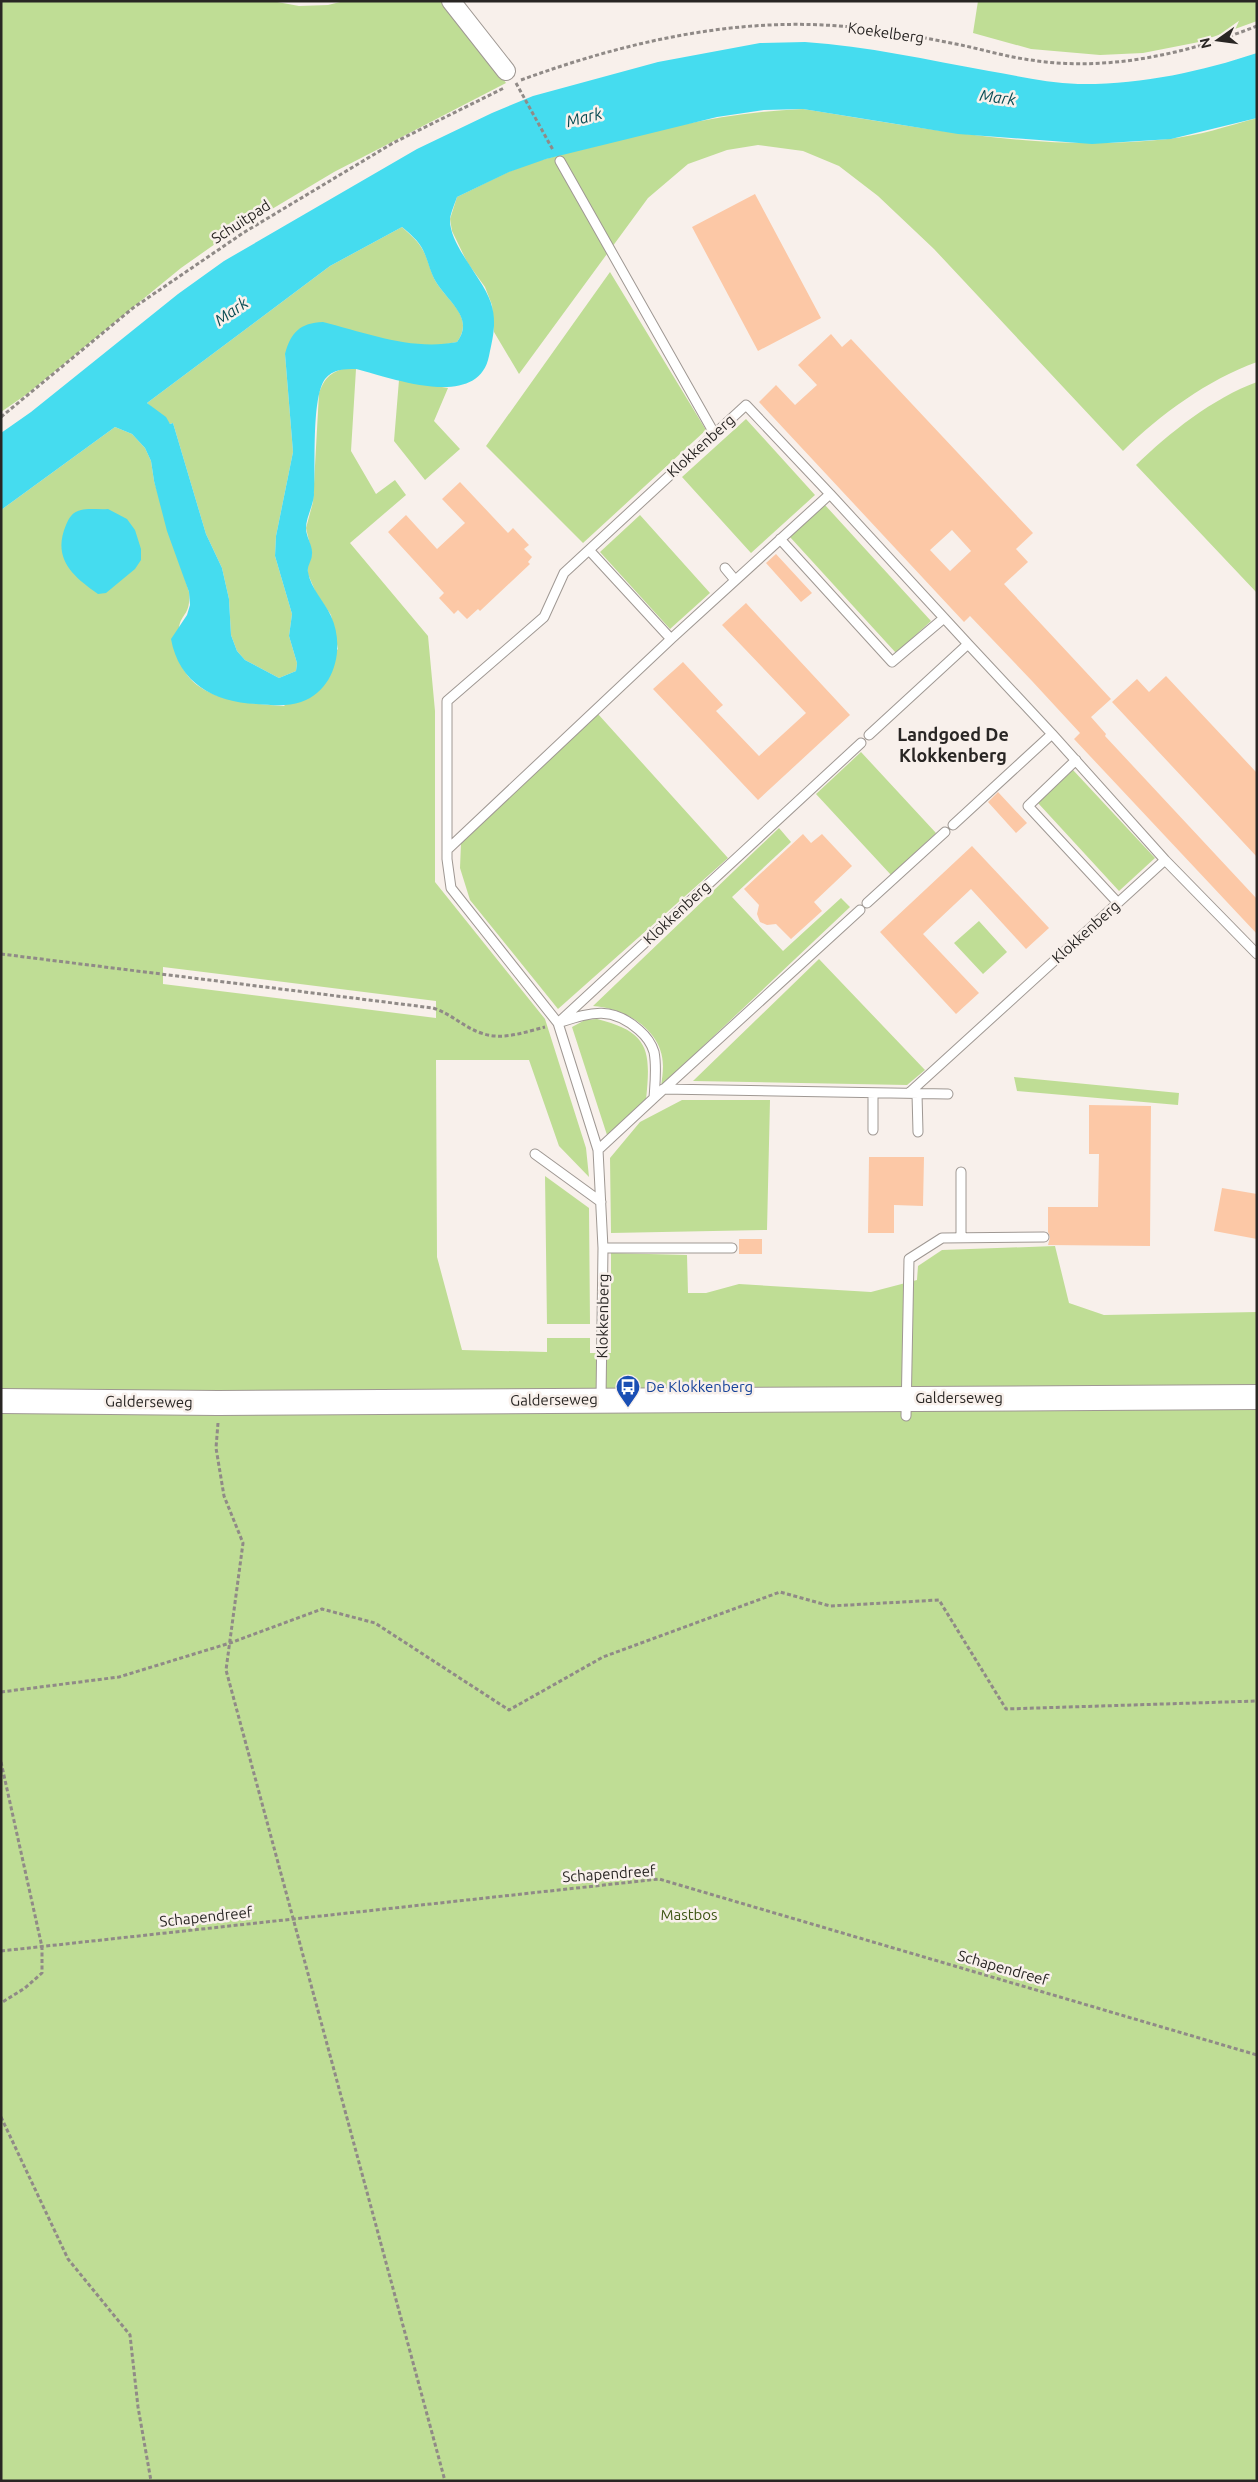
<svg xmlns="http://www.w3.org/2000/svg" width="1258" height="2482" font-family="Ubuntu,sans-serif">
  <style>
    .green { fill: #bfdd95; fill-rule: evenodd }
    .water { fill: #45dcef; fill-rule: evenodd }
    .building { fill: #fcc8a6; fill-rule: evenodd }
    .lines { fill: none; stroke-linecap: round; stroke-linejoin: round }
    .lane-casing { stroke: #9f9893; stroke-width: 11 }
    .street-casing { stroke: #9f9893; stroke-width: 20 }
    .secondary-casing { stroke: #9f9893; stroke-width: 26 }
    .path { stroke: #908a87; stroke-width: 3; stroke-dasharray: 4 2.5; stroke-linecap: butt }
    .lane { stroke: #fff; stroke-width: 9 }
    .street { stroke: #fff; stroke-width: 18 }
    .secondary { stroke: #fff; stroke-width: 24 }
    .labels { text-anchor: middle; stroke-width: 5; stroke-linejoin: round; paint-order: stroke }
    .street-label { font-size: 15px; fill: #292624; stroke: #f8f0eb }
    .transit-label { font-size: 15px; fill: #164399; stroke: #f8f0eb; text-anchor: start }
    .park-label { font-size: 15px; fill: #3e5514; stroke: #f8f0eb }
    .water-label { font-size: 16px; font-style: italic; fill: #074b53; stroke: #f8f0eb }
    .quarter-label { font-size: 18px; font-weight: bold; fill: #292624; stroke: #f8f0eb }
  </style>
  <rect width="100%" height="100%" fill="#f8f0eb"/>
  <path class="green" d="M1 1H272L299 6 328 5 344 1H446L506 83 334 172 225 237 181 268 27 394 1 412Z
    M978 1H1257V21L1199 42 1143 53 1100 55 1031 49 973 33Z
    M803 109C923 128 1046 153 1168 139 1198 136 1228 126 1257 118V362C1207 380 1161 414 1123 451L934 249 878 196 839 166 803 151 758 145 727 150 688 164 648 198 519 374 494 332 492 305 485 287 467 262 452 231 450 219 457 197C474 189 491 180 508 172 536 160 567 153 596 146 665 127 732 112 803 109Z
    M402 227C408 233 416 239 421 247 428 257 430 272 436 282 448 302 475 317 457 342L436 346 409 344 285 354 293 452 276 536 275 556 292 614 289 636 297 663 296 671 279 678 245 660 237 651 231 635 229 599 222 568 206 534 173 423 170 424 147 403 330 266Z
    M610 272 706 430 583 543 486 446Z
    M342 369H356L351 451 376 494 395 480 406 495 350 543 428 636 435 711V882L545 1019 586 1148 589 1177 559 1146 529 1060H436L437 1257 462 1350 547 1352V1338H590V1353H611V1253L687 1255 688 1293H706L739 1284 871 1292 917 1280 918 1266 942 1250 1055 1246 1069 1303 1104 1315 1257 1312V2481H1V510L115 427 132 434 145 448 151 461 154 481 189 592C191 616 181 613 179 628 167 697 234 703 284 706L338 649 331 615 316 593 308 574V565L312 554 306 528 313 502 319 393C324 380 328 374 342 369ZM163 967 436 1001V1018L163 984Z
    M399 380 448 388 434 421 460 449 425 480 394 441Z
    M1257 382V593L1136 465C1169 433 1213 398 1257 382Z
    M746 419 815 495 751 553 682 477Z
    M825 505 931 621 896 653 790 537Z
    M640 515 710 593 670 629 600 552Z
    M598 714 728 858 558 1009 470 900 460 868 461 843Z
    M861 752 936 833 891 875 816 794Z
    M1073 770 1155 858 1119 891 1038 803Z
    M779 828 791 842 732 897 783 951 841 898 850 907 661 1086C662 1079 663 1073 663 1066 663 1030 625 1008 593 1006Z
    M979 921 1007 952 983 974 954 943Z
    M819 959 925 1070 907 1085 693 1081Z
    M597 1019C650 1032 651 1051 646 1100L607 1135 572 1027 585 1020Z
    M1014 1077 1179 1093 1178 1105 1017 1091Z
    M682 1100H770L767 1230 611 1233 610 1158 640 1122Z
    M545 1176 589 1208 590 1324H547Z"/>
  <path class="water" d="M805 42C867 46 928 60 989 71 1018 76 1048 83 1078 84 1139 85 1200 72 1257 53V118L1171 139 1092 144 958 134 803 109 764 110 717 117 546 159 509 172 457 197C455 203 451 212 450 219 449 245 483 278 491 303 497 322 493 337 489 356 478 411 392 378 356 369 344 369 333 369 325 379 311 398 316 470 314 495 313 506 306 518 306 528 306 537 313 546 312 554 312 561 307 565 308 572 311 589 324 601 331 616 345 646 336 690 301 702 287 707 272 705 256 704 214 702 179 683 171 639L187 615 190 605 189 592 167 531 154 481 151 461 145 448 132 434 115 427 1 510V433L31 412 178 294 224 261 417 149 492 113 533 96 658 62 760 43ZM402 227C409 233 419 241 423 250 428 260 430 272 436 282 448 302 475 318 457 342 412 351 367 333 323 322 300 323 291 332 285 354L293 452 276 536 275 556 292 614 289 636 297 663 296 671 279 678 245 660 237 651 231 635 229 599 222 568 206 534 173 423 170 424 166 417 147 403 330 266Z
    M108 509 127 519 135 530 141 549V560L135 569 106 593 98 594C72 576 52 558 66 525 69 518 72 512 81 510 89 508 100 510 108 509Z"/>
  <path class="building" d="M755 194 821 318 758 351 692 227Z
    M831 334 842 347 851 339 1033 533 1016 549 1028 562 1004 584 1111 699 1091 717 1106 734 1105 736 1257 899V934L1074 739 1080 733 1032 681 970 616 964 622 759 402 776 385 795 405 817 385 798 365ZM952 530 971 551 950 571 930 550Z
    M460 482 508 533 513 528 529 545 524 549 532 557 528 562 530 564 480 611 478 609 467 619 458 610 454 614 439 598 444 593 388 532 406 515 437 549 465 523 442 499Z
    M776 554 812 593 801 602 766 563Z
    M746 603 850 715 758 800 653 689 683 662 723 705 716 711 759 756 806 713 722 625Z
    M1166 676 1257 773V857L1112 702 1137 679 1149 692Z
    M998 792 1027 823 1016 833 988 802Z
    M803 834 811 843 822 834 852 866 814 902 822 911 791 939 776 924 767 925 760 922 757 914 759 905 744 889Z
    M972 846 1049 928 1026 949 971 889 923 934 979 993 956 1014 880 932Z
    M1089 1105 1151 1106 1150 1246 1048 1245 1050 1237 1048 1232V1207H1098L1099 1154H1089Z
    M869 1157H924L923 1206 894 1205V1233H868Z
    M1222 1188 1257 1194V1239L1214 1231Z
    M739 1239H762V1254H739Z"/>
  <g class="lines">
    <defs>
      <path id="lane" d="M560 161 714 433
        M830 494 968 644
        M780 539 892 662 944 618
        M589 550 671 639 830 494 746 405 564 573 544 617 447 701V859L451 888 558 1023 598 1150 603 1248 601 1399
        M725 568 735 580
        M1052 734 1165 860
        M869 735 968 644 1052 734 953 825
        M1076 760 1028 806 1118 903
        M447 850 671 639
        M867 903 945 832
        M561 1022C592 1012 612 1006 639 1030 646 1036 651 1042 654 1052 657 1067 655 1083 654 1098L598 1150
        M558 1023 861 743
        M663 1089 948 1094
        M909 1093 1165 860 1257 954
        M917 1094 918 1132
        M654 1098 860 910
        M873 1130V1093
        M535 1154 601 1202
        M961 1172V1238
        M603 1248H732
        M906 1416 909 1259 942 1238 1044 1237"/>
      <path id="street" d="M451 1 506 71"/>
      <path id="secondary" d="M1 1401 218 1403 1257 1397"/>
    </defs>
    <use href="#lane" class="lane-casing"/>
    <use href="#street" class="street-casing"/>
    <use href="#secondary" class="secondary-casing"/>
    <path class="path" d="M521 80C617 45 720 20 823 25 869 27 916 36 961 45 984 50 1008 57 1031 60 1107 72 1186 54 1257 26
      M516 83 553 150
      M1 417 133 308 243 233 393 143 504 88
      M1 954 433 1008C452 1014 463 1027 481 1033 502 1041 525 1032 545 1027
      M218 1423 216 1448 224 1496 243 1543 226 1670 445 2481
      M1 1692 119 1677 230 1643 322 1609 375 1623 509 1710 603 1657 780 1592 830 1606 939 1600 1006 1709 1257 1701
      M1 1762 42 1947V1973L25 1988 1 2003
      M1 1951 659 1879 1257 2055
      M1 2117 68 2259 130 2335 138 2407 151 2481"/>
    <use href="#lane" class="lane"/>
    <use href="#street" class="street"/>
    <use href="#secondary" class="secondary"/>
  </g>
  <defs>
    <symbol id="bus-pin" viewBox="-11 -11 22 30"><path d="M0 17L-7.5 6A9.5 9.5 0 1 1 7.5 6Z" fill="#1a4fb4" stroke="#f8f0eb"/><path d="M-5-6H5V4H4V6H2V4H-2V6H-4V4H-5ZM-3.5-4V0h7V-4ZM-3.5 1.2v1.5H-2V1.2ZM2 1.2v1.5H3.5V1.2Z" fill="#fff"/></symbol>
  </defs>
  <g fill-rule="evenodd">
    <use href="#bus-pin" x="614" y="1373" width="28" height="38"/>
  </g>
  <g class="labels">
    <g class="street-label">
      <text transform="translate(886 33) rotate(8)" y="5">Koekelberg</text>
      <text transform="translate(241 222) rotate(-33)" y="5">Schuitpad</text>
      <text transform="translate(701 446) rotate(-42)" y="5">Klokkenberg</text>
      <text transform="translate(677 913) rotate(-43)" y="5">Klokkenberg</text>
      <text transform="translate(1086 932) rotate(-42)" y="5">Klokkenberg</text>
      <text transform="translate(603 1316) rotate(-89)" y="5">Klokkenberg</text>
      <text x="959" y="1403">Galderseweg</text>
      <text transform="translate(554 1400) rotate(-1)" y="5">Galderseweg</text>
      <text transform="translate(149 1402) rotate(1)" y="5">Galderseweg</text>
      <text transform="translate(609 1874) rotate(-4)" y="5">Schapendreef</text>
      <text transform="translate(206 1917) rotate(-6)" y="5">Schapendreef</text>
      <text transform="translate(1003 1968) rotate(16)" y="5">Schapendreef</text>
    </g>
    <g class="transit-label">
      <text x="646" y="1392">De Klokkenberg</text>
    </g>
    <g class="park-label">
      <text x="689" y="1920">Mastbos</text>
    </g>
    <g class="water-label">
      <text transform="translate(998 97) rotate(8)" y="6">Mark</text>
      <text transform="translate(584 117) rotate(-14)" y="6">Mark</text>
      <text transform="translate(231 311) rotate(-35)" y="6">Mark</text>
    </g>
    <g class="quarter-label">
      <text x="953" y="741">Landgoed De<tspan x="953" dy="21">Klokkenberg</tspan></text>
    </g>
  </g>
  <rect width="1258" height="2482" fill="none" stroke="#292624" stroke-width="5"/>
  <g transform="translate(1218 40) rotate(256)" stroke="#f8f0eb" stroke-width="4" paint-order="stroke">
  <path d="M0-4L9 19L0 12L-9 19Z" fill="#292624"/>
  <text y="-8" font-size="14" font-weight="bold" text-anchor="middle" fill="#292624">N</text>
  </g>
</svg>
